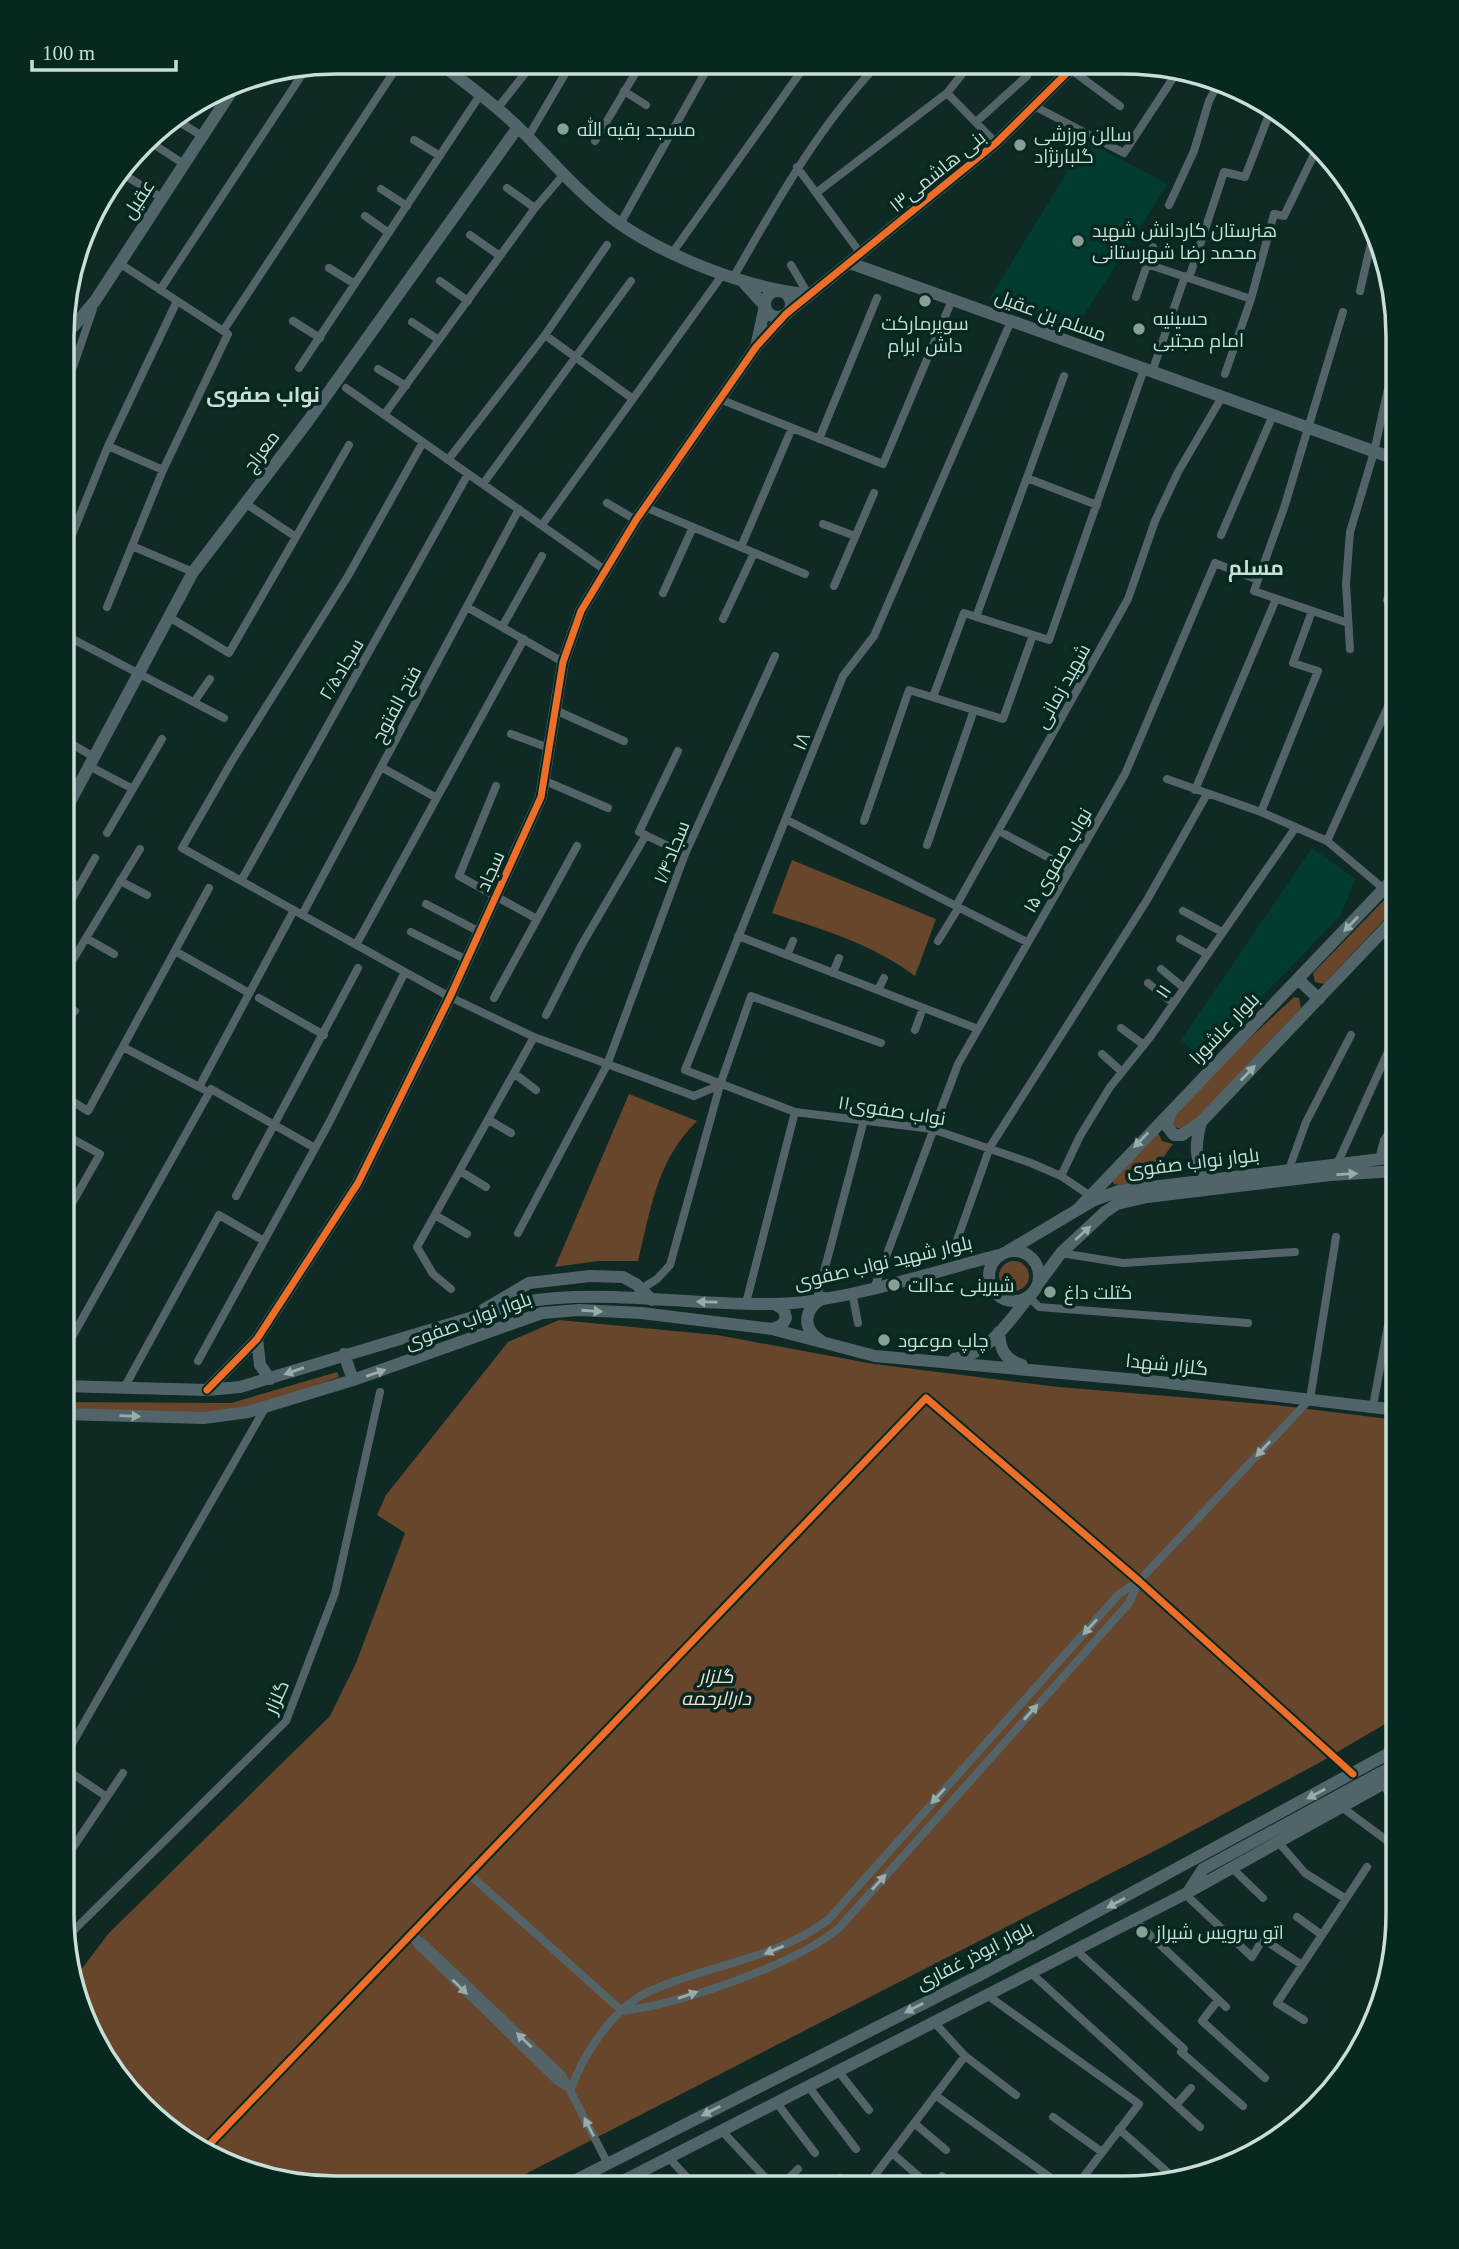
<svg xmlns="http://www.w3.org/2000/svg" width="1459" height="2249" font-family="'Times New Roman',Cairo,serif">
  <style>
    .built { fill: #023c31 }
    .green { fill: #67462b }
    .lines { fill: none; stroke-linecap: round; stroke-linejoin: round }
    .street { stroke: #546368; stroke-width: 8 }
    .secondary { stroke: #51646a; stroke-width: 12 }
    .cycleway-casing { stroke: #062821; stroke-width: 11 }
    .cycleway { stroke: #ee6e29; stroke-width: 7 }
    .oneway { fill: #98adab }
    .oneway2 { fill: #9aadab }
    .poi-dot { fill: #879f98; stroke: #062821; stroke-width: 2.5 }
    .labels { text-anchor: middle; stroke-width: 7; stroke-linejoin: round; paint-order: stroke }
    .poi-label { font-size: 19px; fill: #c8ded7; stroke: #062821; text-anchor: start }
    .street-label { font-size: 19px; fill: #c8ded7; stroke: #062821 }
    .park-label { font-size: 19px; font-style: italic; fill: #f5e0d2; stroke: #062821 }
    .neighbourhood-label { font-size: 21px; font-weight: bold; fill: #c8ded7; stroke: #062821 }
    .rim { fill: none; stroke: #c8ded7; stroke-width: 3.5 }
  </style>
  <rect width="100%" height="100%" fill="#0f2924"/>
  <path class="built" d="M1086 141 1168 184 1073 332 990 298Z
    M1312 848 1355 879 1341 915 1202 1059 1181 1040Z"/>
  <path class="green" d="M792 860 936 919 915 976C873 944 821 929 772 913Z
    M1398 886V905L1324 984 1315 982 1313 973Z
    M1294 997 1299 998 1301 1008 1204 1112 1183 1130 1173 1126 1172 1120 1176 1114 1236 1051Z
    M629 1094 697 1121C657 1160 651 1208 638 1261H598L555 1267Z
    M1158 1133 1162 1141 1173 1144C1158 1164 1143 1192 1114 1184L1112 1181Z
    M999 1276a15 15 0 1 1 30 0a15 15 0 1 1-30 0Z
    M559 1320 717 1335 874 1364 1059 1387 1276 1405 1397 1420 1395 1613 1397 1614V1717L1317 1764 1166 1845 502 2186 300 2185 231 2167 169 2131 118 2081 82 2019 74 1979 109 1933 330 1716 356 1663 405 1533 377 1515 386 1495 508 1342Z
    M337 1372 339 1377 272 1401 216 1414 62 1410V1402L231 1403Z"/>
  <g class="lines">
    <path class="street" d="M1062 63 1120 106
      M1115 64 1126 72
      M624 91 646 105
      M947 93 996 143
      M1036 107 1124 153 1179 69
      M497 109 534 62
      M173 118 202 136
      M976 122 1027 76
      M528 137 572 62
      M414 140 440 156
      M595 141 642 62
      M150 142 184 164
      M797 167 861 254
      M121 173 162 198
      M507 188 535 208
      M381 189 407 206
      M816 193 947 93 971 63
      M1169 205 1194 151 1209 101 1220 80
      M365 216 389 233
      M620 224 711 62
      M470 235 500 256
      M673 252 807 63
      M1147 264 1251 299
      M791 265 808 294
      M329 268 355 284
      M733 278C777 201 818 127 879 63
      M1189 278 1224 172 1245 177 1272 107
      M440 281 468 301
      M160 290 307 67
      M1360 291 1374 230
      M1136 297 1153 247
      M1343 312 1284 508 1254 591 1348 623
      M1394 318V317
      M293 321 320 338
      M1011 321 874 636 843 676 685 1070 795 1112 932 1129 1031 1163 1061 1176 1089 1195
      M412 322 439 340
      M223 331 401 61
      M545 335 633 399
      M299 368 480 95
      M378 369 406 386
      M1152 372 1185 276
      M1225 374 1251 299 1274 214 1284 216 1318 146
      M346 388 605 570
      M63 396 93 309
      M722 400 883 464 952 300
      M384 415 535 208 564 174
      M819 439 877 298
      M423 442 348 576 232 761 182 848 450 997 534 1037 694 1096 720 1085
      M108 446 163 470
      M448 460 545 335 607 245
      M1027 478 1097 505
      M483 484 631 281
      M245 503 296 537
      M607 503 636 520
      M645 507 805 574
      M823 524 855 536
      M542 525 723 274
      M1221 535 1273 415
      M132 546 193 572
      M741 547 792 428
      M63 557 108 446 177 301
      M834 586 874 493
      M663 593 693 527
      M1387 600 1398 560
      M107 607 163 470 228 334 119 263
      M467 607 563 662
      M169 617 229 653 349 445
      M976 617 1064 376
      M723 619 754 553
      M502 627 542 556
      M63 634 224 718
      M1350 649 1346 584 1350 532 1374 452 1398 343
      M1395 653 1398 655
      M63 655 72 639
      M933 697 964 613 1049 640 1144 369
      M194 702 210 679
      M555 710 624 741
      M511 734 549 748
      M63 739 94 757
      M678 751 639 832 685 854
      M89 766 133 789
      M381 767 435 797
      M1167 779 1261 812 1327 841 1384 889
      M543 780 608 808
      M496 786 459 876 537 919
      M1195 790 1276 599
      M1261 812 1318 671 1293 663 1312 611
      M787 820 1027 942
      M864 821 909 690 1003 719 1033 635
      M999 831 1070 869
      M107 833 162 739
      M1327 841 1395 691
      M927 845 974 710
      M63 878 79 886
      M120 881 147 895
      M241 881 468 474
      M426 904 480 932
      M956 906 1128 599 1155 521 1178 472 1222 397
      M1183 911 1222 932
      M64 913 95 858
      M302 915 519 509
      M411 932 467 960
      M738 936 978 1029
      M86 938 114 954
      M1180 939 1207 954
      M938 941 959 907
      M356 945 524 639
      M175 951 249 993
      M787 955 793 941
      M1161 969 1184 988
      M833 973 839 958
      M63 976 140 849
      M1148 983 1173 1003
      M878 990 884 978
      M259 998 324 1035
      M494 998 577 846
      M63 1003 75 1011
      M546 1015 581 946 646 835
      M1121 1028 1144 1045
      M915 1030 923 1008
      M123 1047 203 1089
      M1102 1054 1122 1072
      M515 1074 536 1090
      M199 1087 294 910
      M62 1095 88 1111 209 888
      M489 1120 511 1133
      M1379 1159 1384 1140 1397 1121
      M1338 1162 1397 1032
      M1289 1169 1306 1122 1351 1035
      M460 1171 486 1187
      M1061 1176 1080 1136 1110 1087 1151 1036 1296 827
      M236 1196 358 968
      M435 1215 467 1234
      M62 1221 100 1154 62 1133
      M518 1233 607 1065 685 854 775 656
      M956 1243 990 1147 1147 900 1207 794
      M1061 1253 1123 1263 1295 1252
      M875 1286 958 1064 1125 774 1215 563 1258 580
      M451 1289 433 1274 417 1247 534 1037
      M641 1289 657 1279 670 1265 720 1085 751 996 881 1043
      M852 1292 858 1323
      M1029 1297 1039 1307 1248 1323
      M817 1298 864 1120
      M746 1303 795 1112
      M62 1355 211 1089 315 1148
      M198 1361 330 1121 405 972
      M124 1388 219 1215 264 1241
      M1373 1406 1392 1304
      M61 1763 265 1408
      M61 1766 107 1797
      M1383 1783 1397 1808
      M1343 1808 1397 1848
      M1279 1843 1305 1873 1346 1899
      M72 1849 123 1773
      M1232 1868 1263 1898
      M469 1874 622 2011C680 2004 794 1965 839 1928L1129 1603 1138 1583
      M1185 1894 1252 1957 1263 1939 1302 1965
      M1297 1917 1322 1935
      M1133 1919 1226 2007
      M66 1938 286 1721 335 1593 380 1392
      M1076 1950 1184 2049 1181 2052 1243 2106
      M1031 1973 1200 2127
      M987 1995 1139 2104 1075 2188
      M1218 2000 1202 2021 1265 2078
      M1304 2020 1277 2003 1367 1867
      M934 2022 965 2056 1016 2095
      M838 2071 869 2110
      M808 2086 856 2149
      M571 2089C584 2053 613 2008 650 1991 709 1964 776 1960 829 1919L1119 1594 1139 1581 1310 1399 1336 1237
      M571 2089 556 2080 419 1946 411 1935 422 1942 562 2075 608 2164
      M935 2095 1065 2188
      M776 2102 815 2153
      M1176 2105 1191 2088
      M1053 2117 1102 2152
      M914 2123 946 2150
      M1119 2129 1174 2178
      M722 2131 774 2187
      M203 2151 926 1398 1139 1581 1353 1774
      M892 2153 931 2187
      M669 2158 696 2187
      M942 2176 958 2187
      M840 2178 851 2187
      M780 2187 798 2169
      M866 2187 965 2056"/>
    <path class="secondary" d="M438 62C465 83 495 104 520 129 552 161 583 198 620 224 670 258 749 289 808 294
      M850 263 1398 460
      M744 283 765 306 756 347
      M765 304a13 13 0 1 1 26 0a13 13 0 1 1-26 0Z
      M64 333 73 327 95 301 239 80
      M63 815 193 572 308 421 518 127
      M1298 979 1319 999
      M1171 1113 1166 1125 1174 1135H1182L1201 1122 1398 915
      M1201 1122C1195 1145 1194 1159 1207 1179
      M1078 1209 1398 874
      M989 1276a25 25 0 1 1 50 0a25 25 0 1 1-50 0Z
      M1008 1251 1094 1200 1119 1191 1397 1157
      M1038 1284 1061 1253 1105 1212 1117 1204 1147 1197 1330 1175 1397 1171
      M483 1310 529 1283 590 1276 623 1277 636 1284 652 1300
      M772 1329 782 1325 786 1318 784 1310 775 1304
      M999 1332C1000 1350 1005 1360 1022 1365
      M257 1339 260 1365 270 1379
      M820 1340C801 1328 804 1308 824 1298
      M344 1354 353 1380
      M954 1359C989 1354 1008 1322 1029 1297
      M62 1386 207 1390 240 1387 523 1302C606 1288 690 1306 774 1304 841 1303 932 1272 999 1255
      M207 1390 257 1339 358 1183 450 997 541 797 563 662 581 611 636 520 756 347 786 314 996 143 1077 63
      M62 1414 204 1418 248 1412 353 1380 542 1313 579 1310 641 1313 772 1329 875 1356 1160 1382 1397 1410
      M1190 1889 1203 1869 1397 1764
      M564 2186 982 1974 1397 1749
      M613 2186 1185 1894 1397 1776"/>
    <defs>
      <path id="cycleway" d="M207 1390 257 1339 358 1183 450 997 541 797 563 662 581 611 636 520 756 347 786 314 996 143 1077 63
        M203 2151 926 1398 1139 1581 1353 1774"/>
    </defs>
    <use href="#cycleway" class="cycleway-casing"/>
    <use href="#cycleway" class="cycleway"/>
  </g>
  <defs><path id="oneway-solid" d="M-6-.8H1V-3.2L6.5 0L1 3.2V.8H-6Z" transform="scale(1.75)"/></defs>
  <g class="oneway">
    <use href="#oneway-solid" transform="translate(1351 924) rotate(134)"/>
    <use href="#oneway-solid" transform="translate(1248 1073) rotate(-46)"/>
    <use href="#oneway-solid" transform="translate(1141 1140) rotate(134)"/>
    <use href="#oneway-solid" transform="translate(1347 1174) rotate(-3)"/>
    <use href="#oneway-solid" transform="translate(1083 1233) rotate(-42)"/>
    <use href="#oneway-solid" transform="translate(707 1302) rotate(-179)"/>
    <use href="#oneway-solid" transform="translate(592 1311) rotate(4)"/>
    <use href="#oneway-solid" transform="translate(294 1371) rotate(161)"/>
    <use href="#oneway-solid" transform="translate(376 1373) rotate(-19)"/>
    <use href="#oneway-solid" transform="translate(130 1416) rotate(2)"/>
    <use href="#oneway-solid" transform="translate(1316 1794) rotate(152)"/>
    <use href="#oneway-solid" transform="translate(1116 1903) rotate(152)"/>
    <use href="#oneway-solid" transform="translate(914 2008) rotate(153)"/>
    <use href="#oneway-solid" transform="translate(711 2111) rotate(153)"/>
  </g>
  <g class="oneway2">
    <use href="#oneway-solid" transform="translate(1263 1449) rotate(133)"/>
    <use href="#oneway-solid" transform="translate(1090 1627) rotate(132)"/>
    <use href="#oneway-solid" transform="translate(1031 1712) rotate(-48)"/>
    <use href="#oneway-solid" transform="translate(938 1796) rotate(132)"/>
    <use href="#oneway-solid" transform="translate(879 1882) rotate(-48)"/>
    <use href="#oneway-solid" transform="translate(774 1950) rotate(157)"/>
    <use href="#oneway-solid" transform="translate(460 1987) rotate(44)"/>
    <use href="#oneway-solid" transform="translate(688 1995) rotate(-19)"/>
    <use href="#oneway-solid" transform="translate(524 2040) rotate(-136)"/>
    <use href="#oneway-solid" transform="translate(589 2127) rotate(-117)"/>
  </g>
  <g class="poi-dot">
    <circle cx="563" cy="129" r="7"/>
    <circle cx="1020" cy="145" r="7"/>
    <circle cx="1078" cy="241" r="7"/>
    <circle cx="925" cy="301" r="7"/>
    <circle cx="1139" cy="329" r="7"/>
    <circle cx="894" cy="1285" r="7"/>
    <circle cx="1050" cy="1292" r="7"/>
    <circle cx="884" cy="1340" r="7"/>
    <circle cx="1142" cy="1932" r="7"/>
  </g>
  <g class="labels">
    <g class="poi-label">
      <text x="577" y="136">مسجد بقیه الله</text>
      <text x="1034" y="141">سالن ورزشی<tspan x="1034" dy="22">گلبارنژاد</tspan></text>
      <text x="1092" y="237">هنرستان کاردانش شهید<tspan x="1092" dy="22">محمد رضا شهرستانی</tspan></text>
      <text x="1153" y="325">حسینیه<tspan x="1153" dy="22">امام مجتبی</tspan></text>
      <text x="925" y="330" text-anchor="middle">سوپرمارکت<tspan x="925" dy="22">داش ابرام</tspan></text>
      <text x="908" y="1292">شیرینی عدالت</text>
      <text x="1064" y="1299">کتلت داغ</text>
      <text x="898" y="1347">چاپ موعود</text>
      <text x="1156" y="1939">اتو سرویس شیراز</text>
    </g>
    <g class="street-label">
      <text transform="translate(937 171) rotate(-39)" y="7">بنی هاشمی۱۳</text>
      <text transform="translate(138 199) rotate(-57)" y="7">عقیل</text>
      <text transform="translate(1051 315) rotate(20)" y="7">مسلم بن عقیل</text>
      <text transform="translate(261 451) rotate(-53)" y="7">معراج</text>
      <text transform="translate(341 669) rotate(-59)" y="7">۲/۵سجاد</text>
      <text transform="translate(1062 686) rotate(-61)" y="7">شهید زمانی</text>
      <text transform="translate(396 704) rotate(-62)" y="7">فتح الفتوح</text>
      <text transform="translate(801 741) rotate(-68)" y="7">۱۸</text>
      <text transform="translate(671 852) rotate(-68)" y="7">۱/۴سجاد</text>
      <text transform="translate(1057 860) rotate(-60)" y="7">نواب صفوی ۱۵</text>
      <text transform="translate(490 871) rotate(-66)" y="7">سجاد</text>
      <text transform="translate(1163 991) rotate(-56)" y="7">۱۱</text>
      <text transform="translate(1224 1028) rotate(-46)" y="7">بلوار عاشورا</text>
      <text transform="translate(892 1110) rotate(9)" y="7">۱۱نواب صفوی</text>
      <text transform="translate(1193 1162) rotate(-7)" y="7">بلوار نواب صفوی</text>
      <text transform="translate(883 1262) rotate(-13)" y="7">بلوار شهید نواب صفوی</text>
      <text transform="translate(468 1320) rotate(-20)" y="7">بلوار نواب صفوی</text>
      <text transform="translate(1167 1364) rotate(6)" y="7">گلزار شهدا</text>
      <text transform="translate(276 1697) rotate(-66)" y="7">گلزار</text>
      <text transform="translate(974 1955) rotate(-27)" y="7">بلوار ابوذر غفاری</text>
    </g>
    <g class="park-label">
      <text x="716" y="1683">گلزار<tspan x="716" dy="22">دارالرحمه</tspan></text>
    </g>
    <g class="neighbourhood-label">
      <text x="263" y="402">نواب صفوی</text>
      <text x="1256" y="575">مسلم</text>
    </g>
  </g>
  <path d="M0 0H1459V2249H0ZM336 74H1124A262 262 0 0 1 1386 336V1914A262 262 0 0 1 1124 2176H336A262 262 0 0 1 74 1914V336A262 262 0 0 1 336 74Z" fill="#062821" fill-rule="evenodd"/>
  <path class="rim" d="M336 74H1124A262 262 0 0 1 1386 336V1914A262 262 0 0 1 1124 2176H336A262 262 0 0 1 74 1914V336A262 262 0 0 1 336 74Z"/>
  <path d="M32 60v10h144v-10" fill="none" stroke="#c8ded7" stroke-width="3.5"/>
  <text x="42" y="60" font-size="21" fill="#c8ded7" stroke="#062821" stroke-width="5" paint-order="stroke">100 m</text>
</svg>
